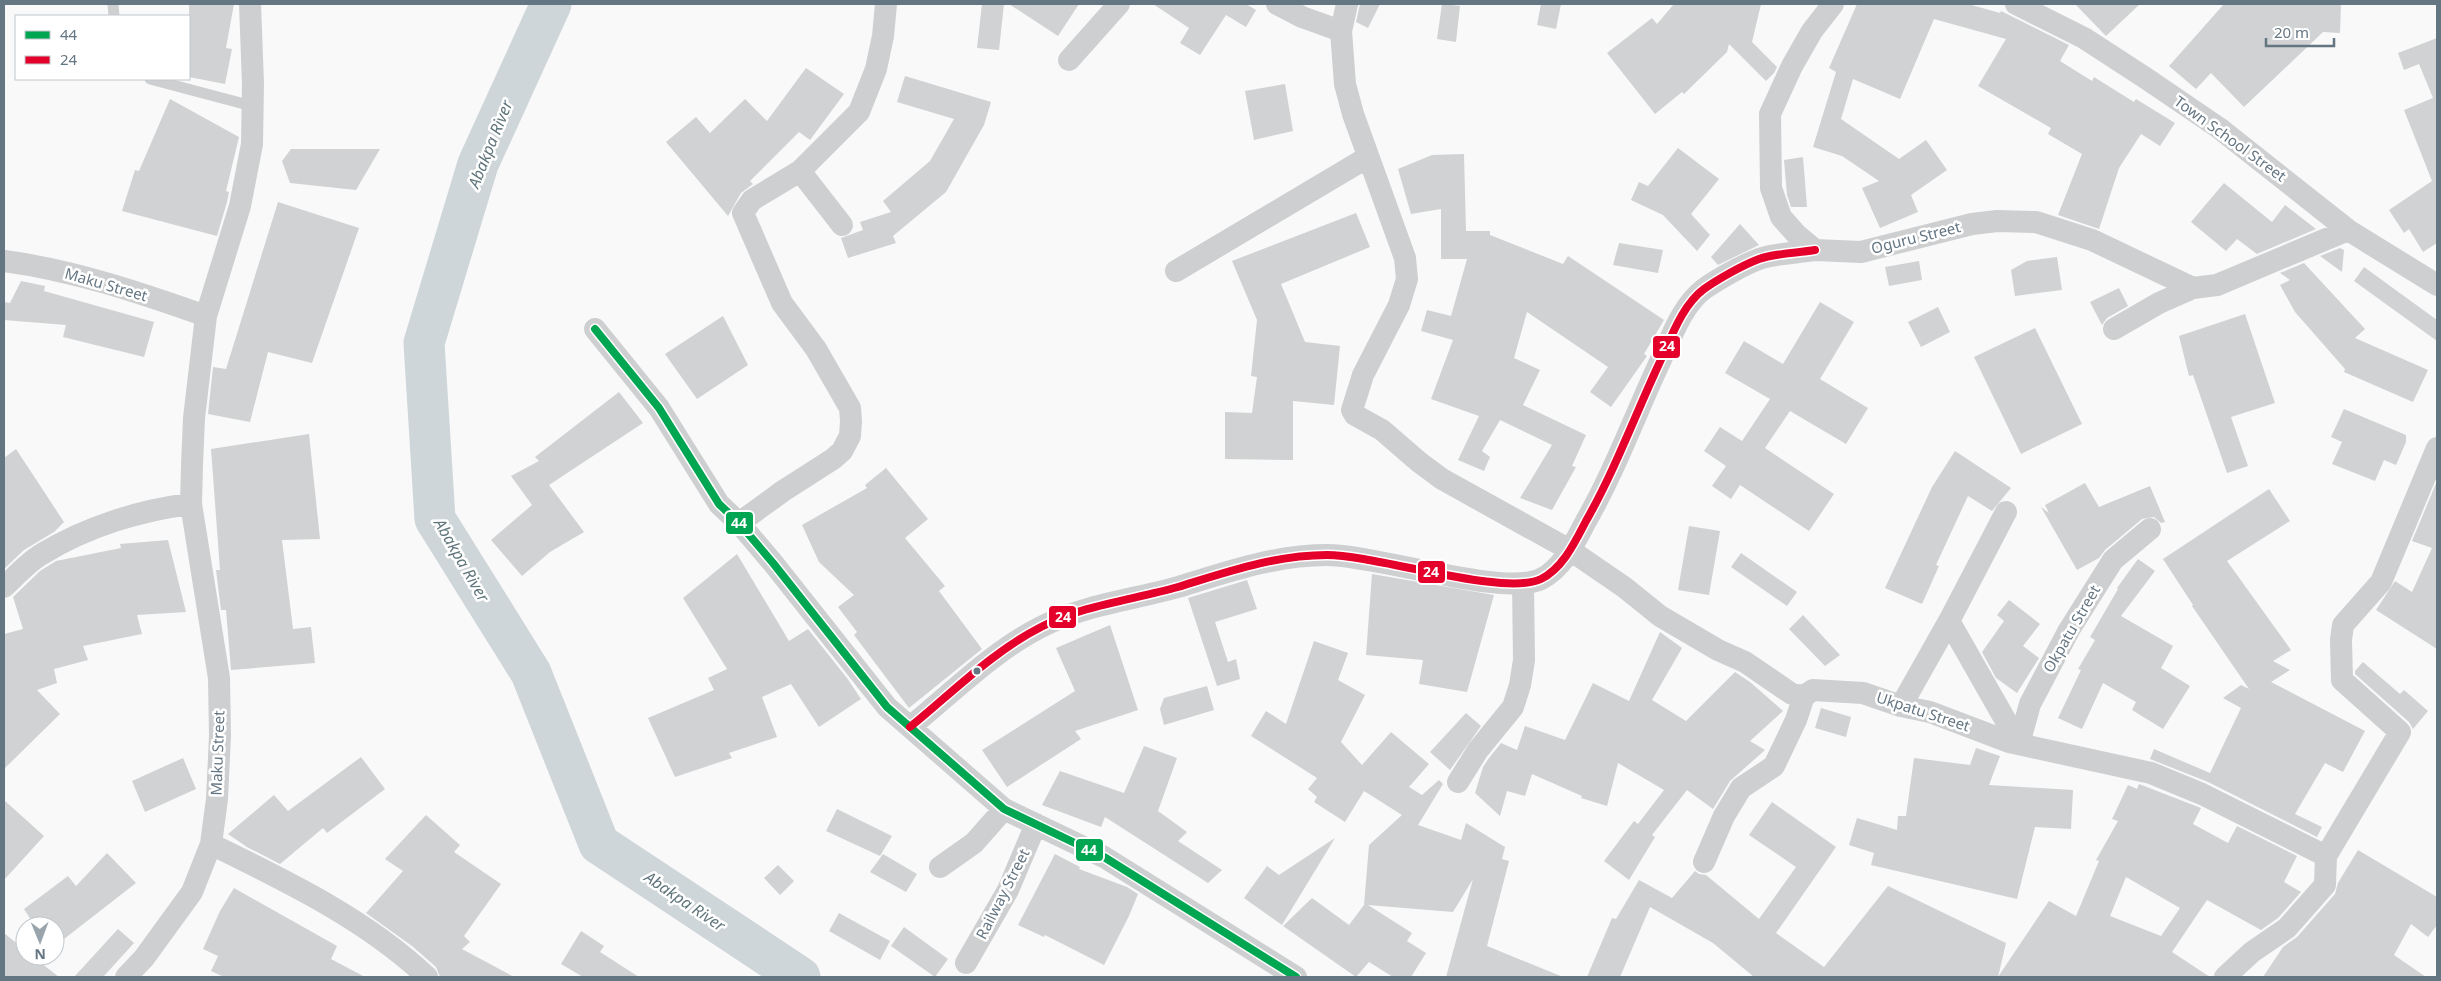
<svg xmlns="http://www.w3.org/2000/svg" width="2441" height="981" font-family="'Noto Sans',sans-serif">
  <style>
    .lines { fill: none; stroke-linecap: round; stroke-linejoin: round }
    .river { stroke: #ced6d9; stroke-width: 41 }
    .building { fill: #d0d2d3; fill-rule: evenodd }
    .lane { stroke: #cecfd0; stroke-width: 11 }
    .street { stroke: #cecfd0; stroke-width: 22 }
    .bus-1-casing { stroke: #fff; stroke-width: 11 }
    .bus-2-casing { stroke: #fff; stroke-width: 11 }
    .bus-1 { stroke: #00a651; stroke-width: 8 }
    .bus-2 { stroke: #e4002b; stroke-width: 8 }
    .bus-dot { fill: #657683; stroke: #fff; stroke-width: 2 }
    .labels { text-anchor: middle; stroke-width: 5; stroke-linejoin: round; paint-order: stroke }
    .street-label { font-size: 15px; fill: #657683; stroke: #fff }
    .water-label { font-size: 16px; font-style: italic; fill: #60757c; stroke: #fff }
    .line-badge { stroke: #fff; stroke-width: 2 }
    .badge-label { font-size: 14px; text-anchor: middle; font-weight: bold; fill: #fff }
  </style>
  <rect width="100%" height="100%" fill="#f9f9f9"/>
  <g class="lines">
    <path class="river" d="M551 4 478 164 424 343 435 519 531 673 599 844 800 977"/>
  </g>
  <path class="building" d="M189 4H234L226 48 232 49 225 84 189 77Z
    M982 4H1004L999 50 977 48Z
    M1009 4H1079L1058 36Z
    M1153 4H1246L1256 10 1246 27 1226 15 1200 55 1180 43 1189 28Z
    M1360 4H1380L1368 28 1356 22Z
    M1442 4 1460 6 1456 42 1437 39Z
    M1541 4H1561L1556 29 1537 25Z
    M1674 4H1761L1752 42 1777 67 1774 73 1766 81 1729 44 1727 52 1684 94 1682 92 1655 114 1607 53 1652 18 1657 24Z
    M1857 4H1968L2000 13 2001 11 2069 45 2060 61 2092 81 2094 77 2134 102 2136 99 2175 123 2160 146 2141 134 2119 168 2099 229 2058 215 2082 154 2048 134 2051 128 1978 86 2006 39 1934 19 1900 99 1853 79 1841 119 1899 159 1926 140 1947 170 1911 195 1918 212 1880 228 1862 188 1879 181 1842 156 1813 147 1836 72 1829 68Z
    M2075 4H2140L2106 36Z
    M2224 4H2341L2340 33 2323 32 2244 107 2211 73 2196 89 2169 66Z
    M2437 38V243L2423 252 2409 229 2404 233 2389 210 2432 181 2404 110 2433 98 2419 64 2404 70 2398 53Z
    M806 68 844 94 810 140 799 132 750 181 753 184 741 193 728 216 666 142 696 117 710 133 745 99 767 121Z
    M905 76 991 102 984 125 946 192 893 236 896 243 848 258 841 238 863 230 860 222 891 212 883 201 930 161 954 119 897 102Z
    M1285 84 1293 131 1254 140 1245 91Z
    M170 99 239 137 226 191 229 192 227 202 217 236 122 211 135 170 139 171Z
    M1678 148 1719 179 1691 214 1710 235 1697 251 1663 215 1631 200 1639 182 1648 186Z
    M291 149H380L356 190 290 183 282 161Z
    M1464 154 1466 231H1490V235L1563 264 1568 256 1664 320 1644 354 1647 356 1611 407 1590 392 1608 367 1527 312 1514 358 1540 370 1523 405 1586 435 1572 466 1576 467 1552 510 1520 498 1552 445 1500 420 1482 451 1490 457 1484 471 1458 460 1479 416 1431 399 1453 340 1421 331 1427 310 1451 316 1467 259H1441V209L1411 214 1398 169 1432 155Z
    M1803 157 1807 207H1791L1787 195 1784 160Z
    M2224 183 2272 222 2285 205 2316 229 2257 254 2237 239 2226 251 2191 222Z
    M278 202 359 228 312 363 268 352 250 422 208 414 213 367 226 369Z
    M1356 213 1370 247 1281 284 1305 342 1340 346 1334 405 1293 401V460L1225 459V412L1252 413 1257 377 1251 376 1257 320 1232 261Z
    M1740 224 1759 245 1718 265 1711 257Z
    M1619 243 1663 250 1658 273 1613 265Z
    M2340 248 2344 250 2342 272 2320 256Z
    M2057 257 2062 290 2015 296 2011 270 2027 261Z
    M1919 261 1922 280 1889 286 1885 267Z
    M2304 263 2365 329 2355 338 2428 370 2413 402 2344 372 2345 369 2295 312 2280 285 2290 280 2280 273Z
    M2364 267 2437 320V341L2354 281Z
    M21 281 45 286 44 291 154 322 144 357 63 337 66 325 4 320V302L10 303Z
    M2119 288 2128 306 2107 318 2102 325 2090 302Z
    M1820 302 1854 322 1820 379 1868 408 1846 444 1790 411 1765 448 1834 494 1809 531 1740 485 1731 499 1712 486 1726 466 1704 451 1720 427 1742 441 1770 399 1725 373 1744 341 1783 364Z
    M1938 307 1950 332 1921 347 1908 322Z
    M2245 314 2275 403 2231 417 2248 466 2227 473 2193 375 2189 376 2179 336Z
    M723 316 748 365 697 399 665 354Z
    M2035 328 2082 424 2021 454 1974 357Z
    M619 392 643 423 549 485 584 532 550 552 522 576 491 540 532 505 511 476 539 461 535 457Z
    M2344 409 2406 435V442L2396 465 2384 460 2375 481 2332 464 2342 442 2331 437Z
    M309 434 320 539 282 540 293 629 311 627 315 663 231 670 226 610H221L216 570H220L211 449Z
    M16 449 64 522 54 532 24 550 4 569V458Z
    M1955 451 2011 488 1992 511 1968 496 1936 565 1939 566 1922 604 1885 588 1932 487Z
    M886 468 928 519 905 538 945 586 939 591 982 649 909 708 854 635 857 632 838 607 854 595 819 562 802 525 867 488 865 485Z
    M2437 481V649L2376 610 2395 581 2412 592 2432 548 2412 541Z
    M2085 483 2099 507 2150 486 2165 522 2161 523 2154 517 2142 519 2105 550 2099 558 2077 570 2041 507 2049 513 2045 505Z
    M2269 489 2290 521 2227 561 2291 650 2273 661 2290 670 2271 682 2365 731 2343 772 2325 763 2295 814 2322 827 2317 837 2208 782 2150 759 2154 749 2210 773 2241 708 2223 698 2241 685 2249 689 2192 606 2193 605 2163 559Z
    M1689 526 1720 531 1709 595 1678 590Z
    M168 540 186 612 137 615 142 634 83 646 88 660 54 669 57 683 37 690 60 714 4 769V634L23 629 13 597 40 571 56 561 121 548 120 544Z
    M1741 553 1797 592 1787 606 1731 567Z
    M737 554 789 641 808 629 847 678 861 699 819 727 791 684 762 697 777 737 729 753 732 758 675 777 648 718 714 690 708 678 727 669 683 598Z
    M2138 559 2155 571 2121 616 2173 646 2161 668 2190 686 2163 729 2132 710 2136 702 2103 683 2082 729 2058 718 2081 670 2078 669 2095 640 2090 637 2118 589 2117 588Z
    M1372 574 1494 595 1467 692 1419 684 1423 660 1366 655Z
    M1247 580 1257 609 1215 622 1228 662 1236 659 1240 679 1217 686 1188 598Z
    M2009 600 2040 624 2023 646 2039 658 2017 693 1996 678 1982 652 2004 621 1997 615Z
    M1803 615 1840 655 1825 666 1789 629Z
    M1110 625 1138 710 1075 731 1081 739 1007 787 982 750 1075 691 1056 648Z
    M1660 632 1682 648 1652 700 1686 721 1735 672 1750 682 1783 711 1750 741 1765 750 1730 781 1713 809 1687 790 1652 835 1655 837 1629 880 1604 861 1634 821 1638 824 1664 790 1618 763 1607 806 1581 798 1582 796 1532 774 1525 796 1507 791 1500 816 1475 793 1483 767 1489 758 1501 743 1517 750 1525 726 1565 740 1593 683 1629 701Z
    M1314 641 1348 653 1338 680 1365 695 1341 742 1362 765 1391 732 1429 764 1409 787 1422 795 1439 780 1443 784 1418 825 1461 840 1466 823 1505 847 1502 859 1509 861 1487 946 1563 977H1446L1473 879 1453 912 1368 905 1412 933 1407 941 1426 953 1411 977H1393L1369 962 1356 977 1283 926 1312 898 1349 925 1364 905 1369 845 1402 815 1364 791 1345 822 1314 802 1317 797 1308 789 1317 778 1251 736 1266 711 1286 724Z
    M2363 662 2400 694 2404 690 2428 711 2413 729 2409 722 2355 674V671Z
    M1207 686 1214 710 1164 725 1160 709 1164 698Z
    M1821 708 1851 717 1846 737 1815 728Z
    M1466 713 1481 726 1450 770 1430 752Z
    M1144 746 1177 758 1158 811 1187 832 1178 841 1222 870 1208 883 1105 817 1101 827 1042 805 1060 771 1124 793Z
    M1976 748 2000 756 1989 785 2073 790 2071 829 2035 827 2017 899 1871 865 1874 853 1849 845 1857 818 1897 830 1898 816H1906L1914 758 1970 765Z
    M361 757 385 789 327 833 323 828 280 864 247 847 228 834 274 795 288 811Z
    M183 758 196 789 145 812 132 781Z
    M2139 784 2201 808 2193 824 2228 843 2237 826 2297 856 2284 882 2301 892 2278 918 2261 930 2207 900 2172 952 2210 977H1754L1713 943 1650 907 1620 977H1587L1612 918 1616 919 1639 880 1672 898 1695 871 1699 874 1706 875 1759 919 1796 867 1749 835 1772 802 1836 847 1776 933 1824 967 1888 886 2006 943 1998 977 2049 901 2076 916 2099 861 2096 860 2118 821 2112 819 2128 785 2137 789ZM2126 877 2180 908 2161 936 2110 916Z
    M4 800 44 836 4 880Z
    M837 809 892 836 880 856 826 831Z
    M426 815 460 845 454 852 501 884 464 936 470 942 462 949 514 977H440L436 967 412 946 366 913 403 871 385 859Z
    M1335 838 1282 925 1244 898 1267 866 1279 875Z
    M2358 850 2437 897V925L2428 937 2411 924 2394 955 2426 977H2263L2283 947 2297 937 2335 894 2338 883Z
    M107 853 136 883 55 946V926H35L24 909 68 876 76 886Z
    M883 854 917 874 906 892 870 872Z
    M1055 854 1080 867 1079 869 1127 887 1138 894 1129 916 1104 965 1045 935 1044 937 1018 925Z
    M778 865 794 881 780 895 764 878Z
    M234 888 337 946 331 959 365 977H224L211 971 218 956 203 949 220 911Z
    M839 913 890 941 880 960 829 931Z
    M904 927 948 959 935 977 891 946Z
    M118 929 134 943 103 977H74Z
    M581 931 604 946 600 952 639 977H583L561 964Z
    M4 933 25 950V956H32L59 977H4Z"/>
  <g class="lines">
    <path class="lane" d="M113 4 114 16
      M150 79 252 106"/>
    <path class="street" d="M1277 4 1302 17 1341 31
      M1347 4 1341 31 1345 84 1353 114 1405 258 1407 279 1399 305 1363 375 1352 410 1355 415 1382 430 1419 462 1442 479 1570 550 1624 587 1660 616 1718 650 1745 662 1792 694 1804 696 1813 690 1863 693 1901 706 1930 712 2009 742 2151 773 2202 794 2326 856
      M1833 4 1812 31 1792 66 1770 114 1771 188 1781 217 1797 235 1815 250 1861 252 1972 224 1997 221 2036 222 2092 240 2193 288 2217 285 2348 230
      M2016 4 2084 38 2147 79 2219 128 2348 230 2437 285
      M1069 60 1119 4
      M800 171 842 225
      M4 261C73 270 141 293 206 316
      M1176 271 1368 157
      M595 329 659 408 719 504 739 523 773 563 887 707 1004 809 1104 857 1296 977
      M2114 329 2159 303 2193 288
      M739 523 783 491 833 459 842 451 850 436 851 421 850 408 816 349 782 303 743 213 752 200 800 171 859 112 876 69 883 36 886 4
      M4 587C16 576 28 562 42 554 86 527 140 510 191 504
      M1949 621 2019 744
      M1901 706 1949 621 2006 512
      M910 727C952 693 992 652 1041 627 1083 605 1132 600 1178 587 1227 572 1275 555 1327 555 1377 555 1504 597 1541 579 1563 568 1575 542 1586 521 1614 472 1634 418 1658 366 1670 341 1681 306 1704 289 1718 279 1743 265 1759 259 1776 253 1798 253 1815 250
      M2019 744 2030 704 2069 630 2113 560 2150 529
      M1458 782 1478 750 1513 707 1520 685 1524 660 1523 583
      M211 844C286 881 366 919 427 977
      M1704 862 1724 816 1741 788 1774 766 1796 720 1804 696
      M940 867 974 843 1004 809
      M966 963 1008 890 1036 824
      M126 977 144 958 192 892 211 844 217 799 220 736 219 678 191 504 192 465 194 418 206 316 240 206 252 144 253 84 250 4
      M2225 977 2252 952 2287 928 2325 885 2326 856 2400 732 2342 680 2341 640 2343 625 2381 582 2437 448"/>
    <defs>
      <path id="bus-1" d="M595 329 659 408 719 504 739 523 773 563 887 707 1004 809 1104 857 1296 977"/>
      <path id="bus-2" d="M910 727C952 693 992 652 1041 627 1083 605 1132 600 1178 587 1227 572 1275 555 1327 555 1377 555 1504 597 1541 579 1563 568 1575 542 1586 521 1614 472 1634 418 1658 366 1670 341 1681 306 1704 289 1718 279 1743 265 1759 259 1776 253 1798 253 1815 250"/>
    </defs>
    <use href="#bus-1" class="bus-1-casing"/>
    <use href="#bus-2" class="bus-2-casing"/>
    <use href="#bus-1" class="bus-1"/>
    <use href="#bus-2" class="bus-2"/>
  </g>
  <circle class="bus-dot" cx="977" cy="671" r="4.5"/>
  <g class="labels">
    <g class="street-label">
      <text transform="translate(2230 139) rotate(36)" y="5">Town School Street</text>
      <text transform="translate(1916 238) rotate(-14)" y="5">Oguru Street</text>
      <text transform="translate(106 285) rotate(16)" y="5">Maku Street</text>
      <text transform="translate(2072 629) rotate(-60)" y="5">Okpatu Street</text>
      <text transform="translate(1923 712) rotate(18)" y="5">Ukpatu Street</text>
      <text transform="translate(218 753) rotate(-88)" y="5">Maku Street</text>
      <text transform="translate(1003 894) rotate(-63)" y="5">Railway Street</text>
    </g>
    <g class="water-label">
      <text transform="translate(490 144) rotate(-68)" y="6">Abakpa River</text>
      <text transform="translate(462 560) rotate(60)" y="6">Abakpa River</text>
      <text transform="translate(685 901) rotate(34)" y="6">Abakpa River</text>
    </g>
  </g>
  <g class="line-badge">
    <rect x="1652" y="335" width="29" height="24" rx="5" fill="#e4002b"/>
    <rect x="725" y="511" width="29" height="24" rx="5" fill="#00a651"/>
    <rect x="1417" y="560" width="29" height="24" rx="5" fill="#e4002b"/>
    <rect x="1048" y="605" width="29" height="24" rx="5" fill="#e4002b"/>
    <rect x="1075" y="838" width="29" height="24" rx="5" fill="#00a651"/>
  </g>
  <g class="badge-label">
    <text x="1667" y="351">24</text>
    <text x="739" y="528">44</text>
    <text x="1431" y="577">24</text>
    <text x="1063" y="622">24</text>
    <text x="1089" y="855">44</text>
  </g>
  <rect width="2441" height="981" fill="none" stroke="#657683" stroke-width="10"/>
  <rect x="15" y="15" width="175" height="65" fill="#ffffff" stroke="#c1c8cd"/>
  <rect x="25" y="31" width="25" height="8" fill="#00a651" stroke="#c1c8cd"/>
  <text x="60" y="40" font-size="15" fill="#657683">44</text>
  <rect x="25" y="56" width="25" height="8" fill="#e4002b" stroke="#c1c8cd"/>
  <text x="60" y="65" font-size="15" fill="#657683">24</text>
  <g transform="translate(40 941) rotate(179)"><circle r="24" fill="#ffffff" stroke="#c1c8cd"/>
  <path d="M0-4L9 19L0 12L-9 19Z" fill="#99a4ac"/>
  <text y="-8" font-size="14" font-weight="bold" text-anchor="middle" fill="#657683">N</text>
  </g>
  <path d="M2266 38v8h68v-8" fill="none" stroke="#657683" stroke-width="2.5"/>
  <text x="2274" y="38" font-size="15" fill="#657683" stroke="#ffffff" stroke-width="4" paint-order="stroke">20 m</text>
</svg>
